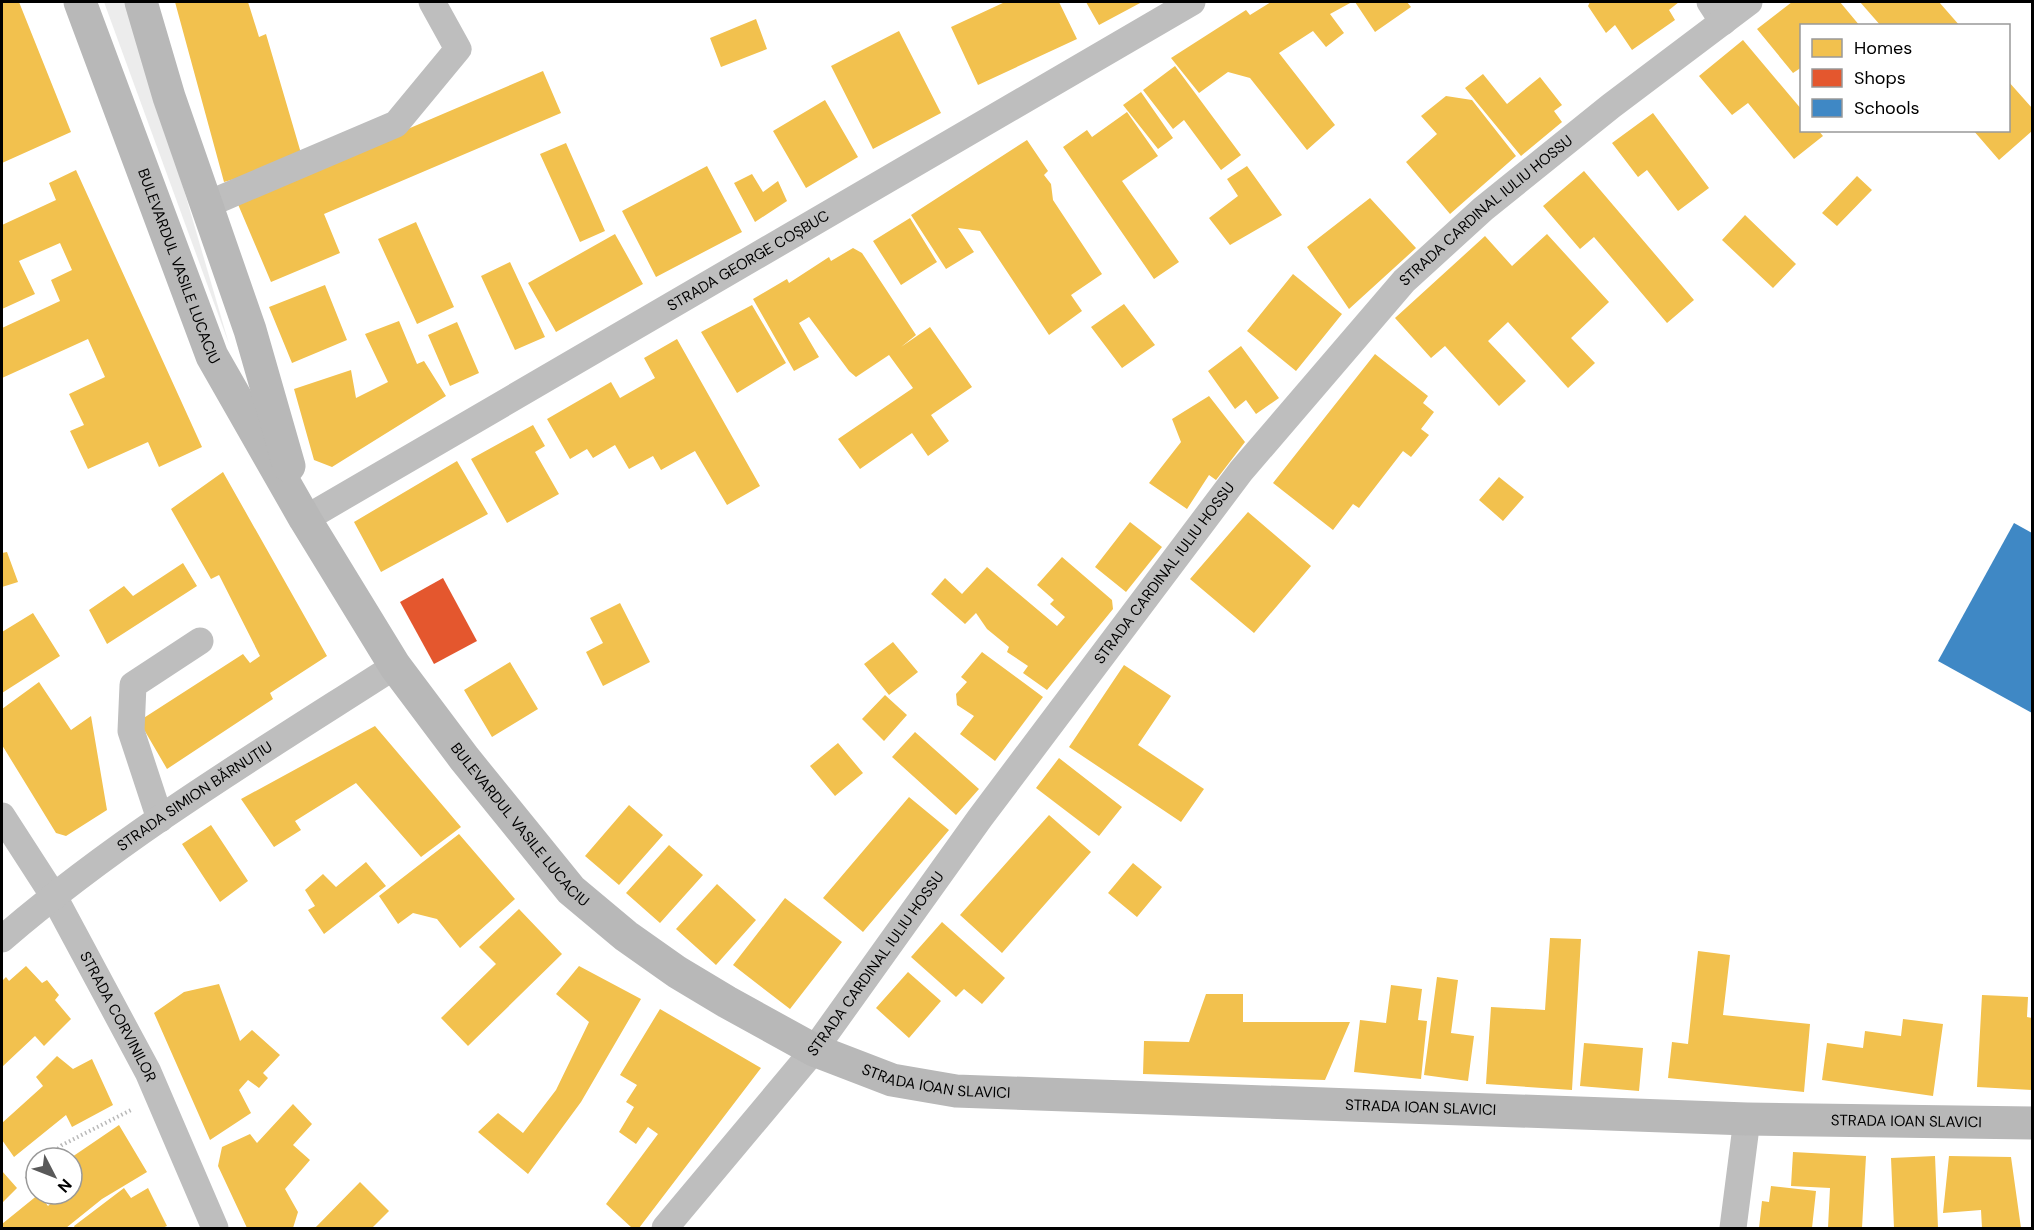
<svg xmlns="http://www.w3.org/2000/svg" width="2034" height="1230" font-family="'DM Sans',sans-serif">
  <style>
    .green { fill: #ececec }
    .homes { fill: #f2c14e }
    .shops { fill: #e4572e }
    .schools { fill: #3f88c5 }
    .lines { fill: none; stroke-linecap: round; stroke-linejoin: round }
    .path { stroke: #b9b9b9; stroke-width: 4; stroke-dasharray: 1.5 3; stroke-linecap: butt }
    .minor { stroke: #bebebe; stroke-width: 27 }
    .secondary { stroke: #b8b8b8; stroke-width: 33 }
    .labels { text-anchor: middle; stroke-width: 6; stroke-linejoin: round; paint-order: stroke }
    .street-label { font-size: 15px; fill: #000; stroke: #fff }
  </style>
  <rect width="100%" height="100%" fill="#fff"/>
  <path class="green" d="M104 2H129L229 344Z"/>
  <path class="homes" d="M2 2H19L71 132 2 163Z
    M175 2H248L259 37 266 34 303 160 224 182Z
    M1005 2H1059L1077 39 978 85 951 27Z
    M1086 2H1142L1099 25Z
    M1271 2H1352L1330 14 1344 33 1326 47 1313 31 1279 53 1335 125 1307 150 1250 78 1228 72 1199 93 1171 58 1246 10 1250 15Z
    M1355 2H1407L1411 7 1375 32Z
    M1590 2H1679L1669 10 1675 20 1632 50 1615 25 1606 33 1588 6Z
    M1792 2H1840L1860 26H1802V67L1793 73 1757 29Z
    M1860 2H1939L1960 26H1881Z
    M756 19 767 49 721 67 710 38Z
    M899 31 941 113 873 149 831 66Z
    M1743 40 1802 110V130H1818L1823 136 1794 159 1748 103 1732 115 1699 76Z
    M1175 66 1241 155 1221 170 1184 120 1173 129 1143 90Z
    M543 71 561 113 324 214 340 253 271 282 237 202Z
    M1483 74 1507 104 1540 77 1562 105 1554 111 1562 122 1521 156 1465 88Z
    M2008 81 2032 108V131L1999 160 1973 130H2008Z
    M1141 92 1173 138 1158 149 1123 105Z
    M1446 96 1472 100 1516 156 1450 214 1406 162 1437 134 1421 116Z
    M825 100 858 157 806 188 773 131Z
    M1127 112 1158 156 1122 181 1179 262 1154 279 1063 147 1087 130 1092 137Z
    M1653 113 1709 188 1678 211 1647 170 1638 177 1612 143Z
    M1027 140 1048 171 1044 175 1051 184 1053 200 1102 274 1071 295 1082 311 1049 335 980 231 958 228 974 252 946 269 911 215Z
    M566 143 605 231 580 242 540 154Z
    M707 166 742 232 656 277 622 211Z
    M1247 166 1282 215 1230 245 1209 218 1238 196 1227 179Z
    M76 170 202 447 159 467 148 442 88 469 70 431 84 425 69 394 105 377 88 339 2 378V328L60 301 51 280 72 270 60 243 19 261 35 294 2 309V225L56 200 49 183Z
    M1584 171 1694 300 1667 323 1594 237 1580 249 1543 206Z
    M752 174 763 192 778 181 787 201 755 222 734 183Z
    M1857 176 1872 190 1837 226 1822 213Z
    M1370 198 1416 248 1349 309 1307 247Z
    M1745 215 1796 264 1773 288 1722 240Z
    M910 218 937 262 901 285 873 241Z
    M416 222 454 307 417 324 378 239Z
    M615 234 643 284 556 332 528 283Z
    M1547 234 1609 302 1571 338 1595 363 1568 388 1508 322 1488 341 1526 381 1499 406 1445 346 1431 358 1395 318 1485 236 1512 266Z
    M853 248 862 253 916 335 901 347 930 327 972 387 931 415 949 441 928 456 912 433 860 469 838 439 913 388 889 355 856 377 849 371 809 317 799 323 819 357 794 371 753 299 787 279 789 283 829 257 831 261Z
    M510 262 545 337 515 350 481 276Z
    M1293 274 1342 314 1296 371 1247 331Z
    M325 285 347 340 292 363 269 307Z
    M1124 304 1155 345 1122 368 1091 327Z
    M752 305 786 363 737 393 701 332Z
    M399 321 417 364 424 361 446 396 332 467 314 460 294 389 351 370 356 398 388 382 365 334Z
    M457 322 479 373 450 386 428 335Z
    M677 339 760 486 727 505 695 451 661 470 653 456 629 469 615 445 593 458 587 449 570 459 547 419 611 382 620 398 655 378 644 358Z
    M1241 346 1279 398 1256 414 1246 400 1235 409 1208 371Z
    M1375 354 1428 396 1423 403 1434 412 1421 429 1429 435 1411 457 1403 451 1359 508 1353 504 1333 530 1273 483Z
    M1209 396 1245 442 1216 480 1209 475 1187 509 1149 483 1181 442 1172 419Z
    M533 425 545 446 535 452 559 494 507 523 471 459Z
    M457 461 488 514 381 572 354 522Z
    M223 472 327 656 270 693 273 699 167 769 139 721 243 654 250 663 260 656 219 575 211 579 171 509Z
    M1499 477 1524 497 1503 521 1479 500Z
    M1248 512 1311 566 1254 633 1190 579Z
    M1130 522 1162 547 1126 592 1095 567Z
    M7 552 18 582 2 587V553Z
    M1062 557 1112 600 1113 609 1047 690 1023 673 1028 666 1007 652 1009 647 987 629 976 613 965 624 931 594 945 578 962 594 987 567 1057 626 1065 617 1050 604 1054 600 1037 585Z
    M183 563 197 586 107 644 89 610 124 586 133 596Z
    M620 603 650 662 603 686 586 652 603 643 590 618Z
    M33 613 60 656 2 693V632Z
    M893 642 918 672 889 695 864 664Z
    M982 652 1043 697 995 761 960 734 974 716 957 705 956 694 967 682 961 677Z
    M510 662 538 709 492 737 464 690Z
    M1124 665 1171 696 1138 745 1204 789 1181 822 1069 747Z
    M39 682 71 730 91 716 107 810 66 836 56 833 2 745V709Z
    M885 695 907 715 884 741 862 719Z
    M375 726 461 827 421 857 356 783 295 821 301 830 274 847 241 799Z
    M915 732 979 789 956 815 892 757Z
    M838 743 863 773 835 796 810 766Z
    M1059 758 1122 807 1099 836 1036 788Z
    M909 797 949 830 863 932 823 898Z
    M629 805 663 835 619 885 585 856Z
    M1049 815 1091 852 1002 953 960 915Z
    M211 825 248 881 220 902 182 844Z
    M459 834 515 899 460 948 437 919 413 913 398 924 379 896Z
    M669 845 703 875 660 923 626 893Z
    M366 862 386 886 324 934 308 910 315 906 305 890 323 874 336 887Z
    M1133 863 1162 887 1137 917 1108 893Z
    M717 884 756 920 716 965 676 929Z
    M785 898 842 942 790 1009 733 965Z
    M519 909 562 954 468 1046 441 1018 496 964 479 947Z
    M942 922 1005 978 982 1004 964 989 956 997 911 957Z
    M1550 938 1581 939 1572 1090 1486 1084 1491 1007 1545 1010Z
    M1698 951 1730 955 1723 1015 1810 1024 1804 1092 1668 1078 1672 1042 1688 1044Z
    M26 966 42 983 47 980 59 995 55 1000 71 1019 44 1046 35 1036 2 1067V981L6 977 9 981Z
    M579 966 641 999 581 1102 528 1174 478 1132 498 1113 523 1133 556 1090 589 1022 556 994Z
    M908 972 941 1001 909 1038 876 1008Z
    M1437 977 1458 980 1451 1033 1474 1036 1468 1081 1424 1075Z
    M219 984 240 1041 252 1030 280 1055 263 1073 268 1078 259 1088 248 1080 239 1090 251 1113 210 1140 154 1013 184 992Z
    M1391 985 1422 989 1418 1020 1427 1021 1421 1079 1354 1072 1360 1020 1386 1023Z
    M1206 994H1243V1022H1350L1325 1080 1143 1074 1144 1041 1189 1042Z
    M1982 995 2028 997 2027 1017 2032 1018V1090L1977 1087Z
    M660 1009 761 1068 639 1228H632L606 1204 658 1134 648 1127 636 1144 619 1132 634 1107 626 1102 637 1085 620 1075Z
    M1903 1019 1943 1024 1933 1096 1822 1080 1827 1043 1863 1048 1865 1031 1901 1036Z
    M1584 1043 1643 1048 1639 1091 1580 1086Z
    M57 1056 73 1069 92 1059 113 1105 72 1127 66 1115 14 1157 2 1140V1123L43 1086 36 1077Z
    M293 1104 312 1124 293 1145 310 1160 285 1189 298 1212 293 1228H247L218 1166 222 1147 250 1134 257 1143Z
    M119 1125 147 1172 102 1199 66 1228H2V1224L39 1194 48 1206 53 1201 49 1194H72V1157Z
    M1793 1152 1866 1156 1862 1228H1828L1830 1188 1791 1186Z
    M1935 1156 1938 1228H1894L1891 1158Z
    M1949 1156 2011 1157 2021 1228H1982L1981 1210 1943 1213Z
    M2 1171 17 1188 2 1203Z
    M360 1182 389 1211 372 1228H315Z
    M1771 1186 1816 1191 1812 1228H1759L1762 1201 1769 1202Z
    M124 1188 131 1198 148 1188 167 1226 162 1228H75L74 1226Z"/>
  <path class="shops" d="M443 578 477 641 434 664 400 602Z"/>
  <path class="schools" d="M2014 523 2032 533V713L1938 661Z"/>
  <g class="lines">
    <path class="path" d="M48 1158 62 1145 133 1109
      M26 1179 36 1170"/>
    <g class="minor">
      <path d="M1710 2 1723 22"/>
      <path d="M206 205 396 124 458 49 432 2"/>
      <path id="s1" d="M305 519 1192 2"/>
      <path id="s2" d="M2 816 53 895 148 1072 215 1228"/>
      <path d="M160 819 131 731 133 685 200 641"/>
      <path id="s3" d="M2 939C123 835 261 752 395 666"/>
      <path id="s4" d="M665 1228 814 1050 980 818 1241 471 1404 281 1483 209 1611 106 1749 2"/>
      <path d="M1733 1228 1747 1119"/>
    </g>
    <g class="secondary">
      <path id="s5" d="M80 2 212 356 305 519 395 666 464 758 571 890 626 936 677 972 727 1002 814 1050 892 1080 956 1091 1747 1119 2032 1123"/>
      <path d="M141 2 169 97 250 330 289 466"/>
    </g>
  </g>
  <g class="labels">
    <g class="street-label">
      <text dy="5" stroke="none"><textPath href="#s4" startOffset="1310">STRADA CARDINAL IULIU HOSSU</textPath></text>
      <text dy="5" stroke="none"><textPath href="#s1" startOffset="513">STRADA GEORGE COȘBUC</textPath></text>
      <text dy="5" stroke="none"><textPath href="#s5" startOffset="282">BULEVARDUL VASILE LUCACIU</textPath></text>
      <text dy="5" stroke="none"><textPath href="#s4" startOffset="824">STRADA CARDINAL IULIU HOSSU</textPath></text>
      <text dy="5" stroke="none"><textPath href="#s3" startOffset="240">STRADA SIMION BĂRNUȚIU</textPath></text>
      <text dy="5" stroke="none"><textPath href="#s5" startOffset="940">BULEVARDUL VASILE LUCACIU</textPath></text>
      <text dy="5" stroke="none"><textPath href="#s4" startOffset="338">STRADA CARDINAL IULIU HOSSU</textPath></text>
      <text dy="5" stroke="none"><textPath href="#s2" startOffset="232">STRADA CORVINILOR</textPath></text>
      <text dy="5" stroke="none"><textPath href="#s5" startOffset="1442">STRADA IOAN SLAVICI</textPath></text>
      <text dy="5" stroke="none"><textPath href="#s5" startOffset="1928">STRADA IOAN SLAVICI</textPath></text>
      <text dy="5" stroke="none"><textPath href="#s5" startOffset="2414">STRADA IOAN SLAVICI</textPath></text>
    </g>
  </g>
  <rect width="2034" height="1230" fill="none" stroke="#000000" stroke-width="6"/>
  <rect x="1800" y="24" width="210" height="108" fill="#ffffff" stroke="#999999" stroke-width="1.5"/>
  <rect x="1812" y="39" width="30" height="18" fill="#f2c14e" stroke="#999999" stroke-width="1.5"/>
  <text x="1854" y="54" font-size="18" fill="#000000">Homes</text>
  <rect x="1812" y="69" width="30" height="18" fill="#e4572e" stroke="#999999" stroke-width="1.5"/>
  <text x="1854" y="84" font-size="18" fill="#000000">Shops</text>
  <rect x="1812" y="99" width="30" height="18" fill="#3f88c5" stroke="#999999" stroke-width="1.5"/>
  <text x="1854" y="114" font-size="18" fill="#000000">Schools</text>
  <g transform="translate(54 1176) rotate(132)"><circle r="28" fill="#ffffff" stroke="#999999" stroke-width="1.5"/>
  <path d="M0-4.5L10 22L0 15L-10 22Z" fill="#595959"/>
  <text y="-9" font-size="16" font-weight="bold" text-anchor="middle" fill="#000000">N</text>
  </g>
</svg>
